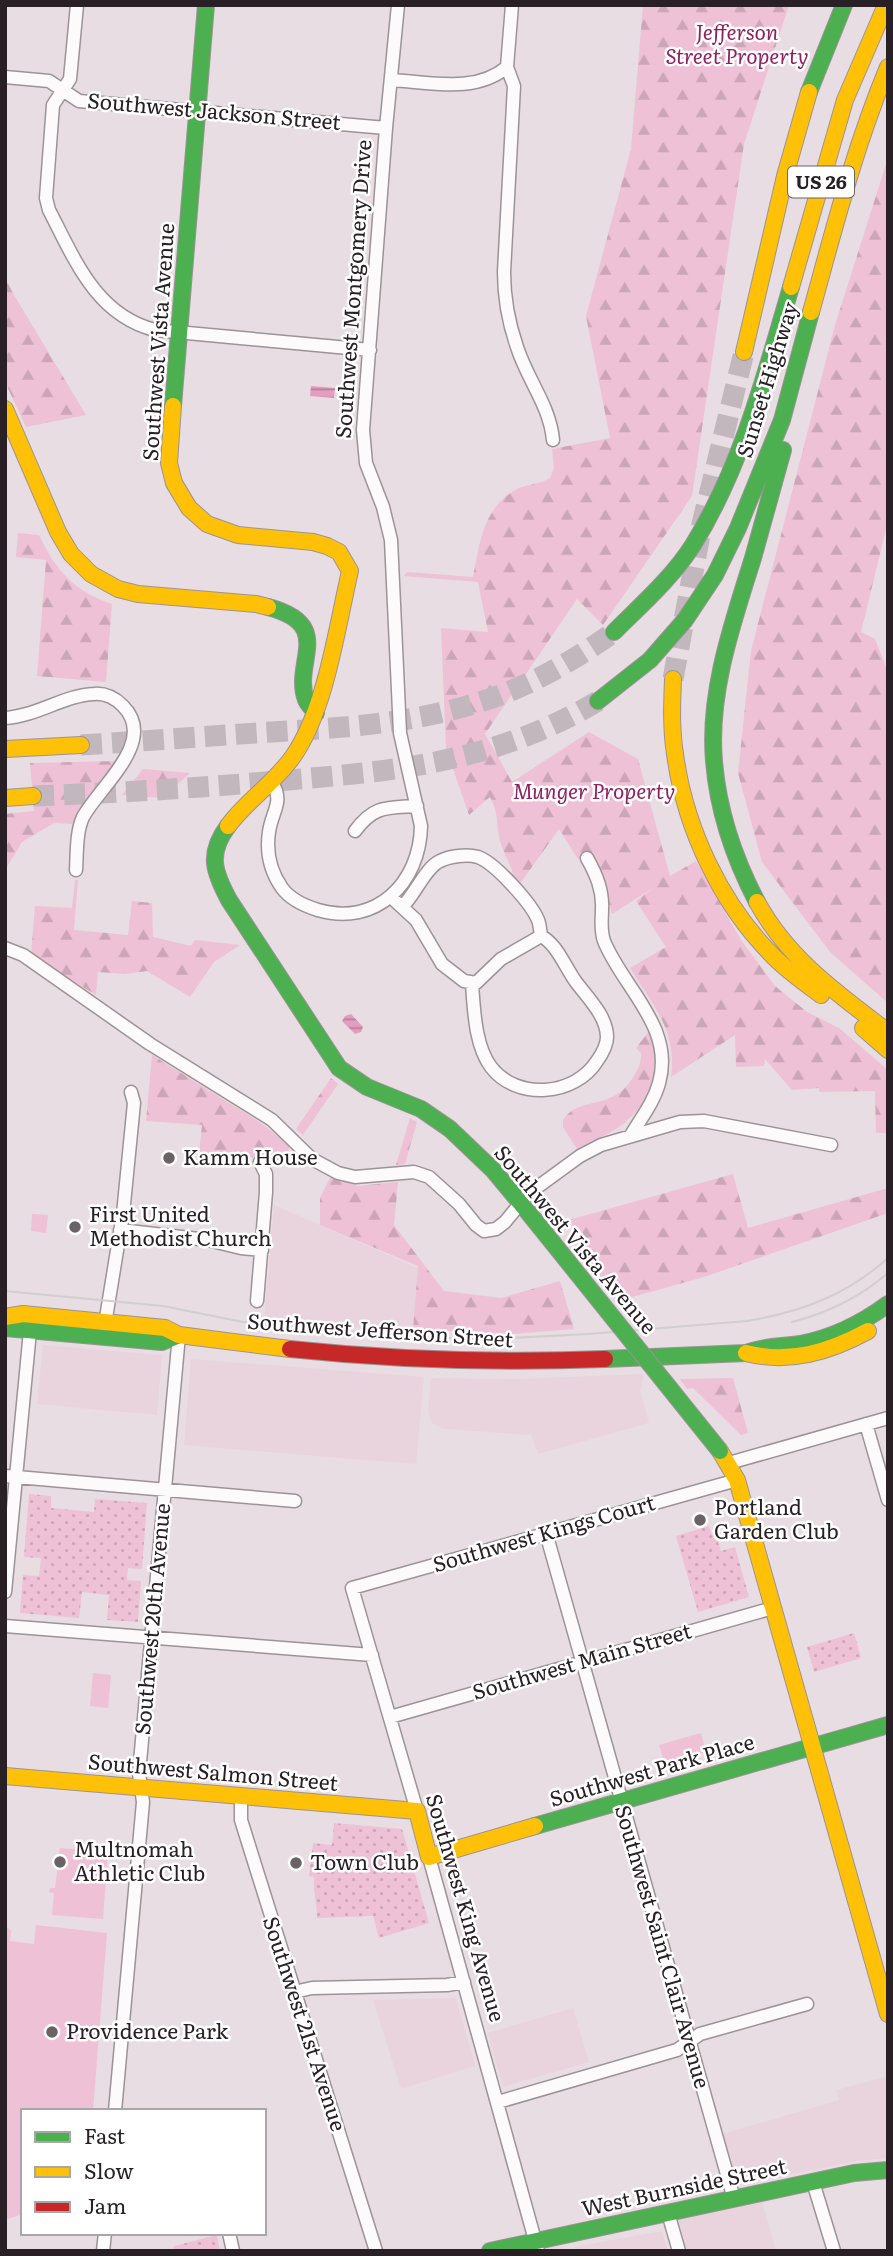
<svg xmlns="http://www.w3.org/2000/svg" width="893" height="2256" font-family="Literata,serif">
  <style>
    .built { fill: #e9d4de }
    .grass { fill: url(#grass-dots) }
    .forest { fill: url(#forest-firs) }
    .park { fill: #eec1d6 }
    .water { fill: url(#water-rules) }
    .lines { fill: none; stroke-linecap: round; stroke-linejoin: round }
    .highway-tunnel { stroke: #c2b7bc; stroke-width: 21; stroke-dasharray: 21 10; stroke-linecap: butt }
    .street-casing { stroke: #9c9397; stroke-width: 15 }
    .fast-casing { stroke: #9c9397; stroke-width: 18 }
    .slow-casing { stroke: #9c9397; stroke-width: 18 }
    .jam-casing { stroke: #9c9397; stroke-width: 18 }
    .street { stroke: #fcfafb; stroke-width: 12 }
    .fast { stroke: #4caf50; stroke-width: 16 }
    .slow { stroke: #ffc107; stroke-width: 16 }
    .jam { stroke: #c62828; stroke-width: 16 }
    .tram { stroke: #d1cecf; stroke-width: 2 }
    .fast-bridge-casing { stroke: #9c9397; stroke-width: 18; stroke-linecap: butt }
    .fast-bridge { stroke: #4caf50; stroke-width: 16 }
    .poi-dot { fill: #6b6266; stroke: #fff; stroke-width: 2.5 }
    .labels { text-anchor: middle; stroke-width: 5; stroke-linejoin: round; paint-order: stroke }
    .shield { fill: #fff; stroke: #686366; stroke-width: 2 }
    .shield-label { font-size: 19px; font-weight: bold; fill: #282024 }
    .park-label { font-size: 21px; font-style: italic; fill: #8e2261; stroke: #fff }
    .street-label { font-size: 21px; fill: #282024; stroke: #fff }
    .poi-label { font-size: 21px; fill: #282024; stroke: #fff; text-anchor: start }
  </style>
  <defs>
    <pattern id="grass-dots" width="8" height="8" patternUnits="userSpaceOnUse" patternTransform="scale(1.75)"><rect width="8" height="8" fill="#eec1d6"/><path d="M2 2h.1M6 6h.1" fill="none" stroke="#cca6b8" stroke-width="1.8" stroke-linecap="round"/></pattern>
    <pattern id="forest-firs" width="22" height="20" patternUnits="userSpaceOnUse" patternTransform="scale(1.75)"><rect width="22" height="20" fill="#eec1d6"/><path d="M5 1l3.5 6h-7zM16 11l3.5 6h-7z" fill="#cca6b8"/></pattern>
    <pattern id="water-rules" width="6" height="5" patternUnits="userSpaceOnUse" patternTransform="scale(1.75)"><rect width="6" height="5" fill="#e29dbf"/><path d="M0 2.5h6" fill="none" stroke="#b7809b"/></pattern>
  </defs>
  <rect width="100%" height="100%" fill="#e8dde2"/>
  <path class="built" d="M274 1205 418 1268 414 1331 264 1322Z
    M43 1345 162 1355 157 1415 37 1404Z
    M191 1359 424 1377 416 1464 184 1445Z
    M644 1374 640 1390 649 1423 538 1454 531 1435 444 1429 432 1423 428 1412 431 1378 517 1379Z
    M456 1998 475 2066 401 2089 373 2000Z
    M573 2008 589 2062 503 2087 488 2033Z
    M888 2076V2158L856 2161 740 2185 737 2183 722 2134 839 2100 836 2090Z
    M761 2197 776 2251H677L666 2217Z
    M662 2231 668 2251H576L574 2247Z"/>
  <path class="grass" d="M29 1494 51 1496V1508L94 1512 95 1499 147 1503 142 1569 128 1568 127 1580 141 1581 138 1622 107 1620 109 1595 82 1592 79 1618 20 1613 23 1575 39 1576 41 1558 24 1557Z
    M709 1526 711 1533 715 1532 721 1551 735 1547 749 1597 698 1612 676 1536Z
    M854 1633 861 1658 814 1672 807 1647Z
    M334 1823 402 1829 429 1923 379 1938 373 1916 317 1918C317 1903 313 1892 314 1877L309 1876 313 1843 332 1845Z
    M217 2235 220 2251 173 2249 174 2246Z"/>
  <path class="forest" d="M643 5H789L744 144 692 496 603 625 577 599 485 734 512 782 589 732 638 759 670 876 696 861 741 940 775 986 807 1012 839 1028 888 1070V1133H876L875 1091 820 1092 819 1088 792 1090 765 1059 764 1066 736 1067 735 1035 671 1077C677 1029 653 1006 630 968L666 947 636 901 653 888 612 914 602 874 591 852 578 859 559 829 517 888 509 880 513 873C509 862 503 851 500 841 496 824 499 813 490 797L469 815 446 749 441 628 488 632 478 582 404 576 407 572 473 577C480 542 483 506 519 488 529 484 541 484 550 478L554 468 552 449 610 438 586 316 631 149Z
    M888 158V521L861 632 875 639 888 672V1003L830 952 762 862 738 773 751 651 835 325Z
    M5 278 14 295 86 415 26 427 5 382Z
    M18 533 39 535C56 571 74 591 112 604L106 682 37 676 46 560 16 557Z
    M118 761 72 824 54 823 22 842 5 870V814L34 811 30 763Z
    M143 769 190 773 162 798 122 795Z
    M75 880H78L74 930 128 935 132 901 152 903 153 937 191 946 195 940 240 945 214 962 190 997 147 971 125 974 98 972 96 995 31 955 35 906 72 908Z
    M650 1030C663 1069 650 1107 616 1129 603 1137 589 1141 577 1149L563 1127V1120C579 1095 611 1112 632 1079 637 1071 642 1063 641 1053L636 1048Z
    M152 1055 258 1121 289 1145 288 1161 199 1153 202 1125 146 1121Z
    M331 1078 338 1084 303 1135 296 1129Z
    M410 1118 417 1122 405 1164 396 1165Z
    M733 1174 748 1228 888 1188V1213L704 1277 625 1299 593 1271 585 1240 569 1220Z
    M331 1176 357 1186 398 1182 394 1225 444 1291 501 1298 560 1281 574 1329 512 1334 413 1329 418 1266 320 1225V1198Z
    M733 1378 748 1433 741 1435 693 1388 687 1389 680 1379Z"/>
  <path class="park" d="M32 1214 48 1215 46 1233 31 1231Z
    M93 1673 111 1675 108 1708 90 1706Z
    M701 1733 706 1752 665 1764 659 1745Z
    M60 1848 108 1852 103 1919 52 1915 54 1893 49 1892 50 1888H55Z
    M5 1925 11 1931 10 1941 34 1944 36 1925 107 1933 93 2111H23V2214L5 2220Z"/>
  <path class="water" d="M311 386 335 388 334 398 310 396Z
    M351 1014 363 1027 361 1032 355 1034 342 1021 345 1016Z"/>
  <g class="lines">
    <path class="highway-tunnel" d="M673 679 702 524 744 352
      M81 745C145 741 209 736 272 732 338 728 404 724 467 706 521 691 569 664 614 632
      M33 796C115 793 196 788 277 781 396 771 493 763 598 701"/>
    <defs>
      <path id="street" d="M77 5 70 79 53 105 46 198 49 210C75 260 96 315 155 330L370 350
        M507 67 514 86 504 272C504 297 509 324 517 347 527 379 550 406 553 440
        M5 77 49 81 79 101 386 128
        M391 80C430 82 475 94 507 67L512 5
        M5 718C37 716 65 695 94 694 105 693 115 698 123 706 158 741 100 786 83 817 76 832 77 854 76 870
        M271 781C285 802 272 810 269 832 266 852 270 871 282 888 290 899 305 906 318 910 376 927 420 883 421 826L400 733 391 540 383 507 366 463 363 430 386 128 398 5
        M355 831C374 805 387 808 417 806
        M587 858C596 874 603 890 602 909 602 920 600 929 604 941 623 988 675 1027 659 1083 654 1102 641 1118 631 1135
        M391 897 416 920 442 964 464 981 476 983 501 959 541 936C540 930 540 925 538 920 531 903 495 863 478 857 467 854 450 856 440 861 425 868 415 895 402 907
        M5 948 23 955 150 1044 272 1120 312 1159 338 1173 355 1177 414 1172 429 1177 459 1204 476 1225 484 1231 496 1229 505 1222 528 1194 580 1156 601 1145 680 1122 704 1121 831 1145
        M472 984C474 1010 475 1046 491 1067 517 1101 575 1096 597 1061 602 1054 607 1046 607 1037 607 1016 587 997 576 982 565 967 557 944 541 936
        M120 1230 208 1240 241 1248 262 1250
        M257 1301 266 1192V1174L260 1162
        M104 1330 123 1214 134 1103 131 1092
        M866 1424 888 1500
        M729 1463 888 1418
        M5 1476 295 1501
        M546 1533 734 2199
        M5 1592 30 1331
        M5 1626 372 1655
        M390 1717 773 1608
        M241 1796V1820L376 2251
        M417 1811 352 1588 737 1480
        M429 1857 538 2251
        M294 1992 312 1988 447 1985 464 1982
        M498 2102 677 2050 700 2034 807 2004
        M115 2111 143 1802 139 1773 179 1335
        M813 2182 834 2251
        M668 2213 679 2251
        M229 2233 233 2251
        M103 2251 105 2233"/>
      <path id="fast" d="M809 92 844 5
        M173 406 206 5
        M268 607C336 625 292 662 306 700 308 705 313 709 316 713
        M614 632C641 605 672 578 693 545 742 466 765 375 791 287
        M598 701 650 660 685 620 715 575 738 528 782 420 811 312
        M228 826C207 854 214 872 229 900L339 1068 367 1087 421 1109 450 1129 493 1170 528 1212
        M757 902C734 858 718 811 714 761 708 692 733 622 753 558 763 522 773 486 783 450
        M5 1328 162 1342 179 1335
        M605 1359 746 1353C763 1346 781 1347 800 1344 833 1338 861 1324 888 1304
        M535 1826 888 1725
        M490 2251 854 2173 888 2170"/>
      <path id="slow" d="M791 287 845 100 886 5
        M811 312C834 229 855 146 888 67
        M744 352 785 176 809 92
        M173 406 169 463 174 483 189 508 207 524 238 535 313 542 327 546 339 552 350 571C337 627 326 708 294 755 276 782 247 800 228 826
        M5 409 58 532 71 554 91 574 118 589 138 594 256 604 268 607
        M673 679C672 704 671 729 675 754 685 828 721 905 775 958 789 972 805 983 821 995
        M5 749 81 745
        M5 798 33 796
        M757 902C788 959 838 994 888 1032
        M863 1028 888 1050
        M5 1317 23 1314 165 1328 179 1335 290 1349
        M746 1353C790 1364 829 1352 868 1331
        M720 1451 737 1480 888 2014
        M5 1776 417 1811 429 1857 535 1826"/>
      <path id="jam" d="M290 1349C395 1360 499 1363 605 1359"/>
    </defs>
    <use href="#street" class="street-casing"/>
    <use href="#fast" class="fast-casing"/>
    <use href="#slow" class="slow-casing"/>
    <use href="#jam" class="jam-casing"/>
    <use href="#street" class="street"/>
    <use href="#fast" class="fast"/>
    <use href="#slow" class="slow"/>
    <use href="#jam" class="jam"/>
    <path class="tram" d="M5 1291 163 1306 243 1322 272 1326 441 1338 491 1339 588 1334 747 1321C801 1312 847 1295 888 1258
      M792 1322C828 1313 860 1297 888 1273"/>
    <defs>
      <path id="fast-bridge" d="M528 1212 720 1451"/>
    </defs>
    <use href="#fast-bridge" class="fast-bridge-casing"/>
    <use href="#fast-bridge" class="fast-bridge"/>
  </g>
  <g class="poi-dot">
    <circle cx="169" cy="1158" r="7"/>
    <circle cx="75" cy="1227" r="7"/>
    <circle cx="700" cy="1520" r="7"/>
    <circle cx="60" cy="1862" r="7"/>
    <circle cx="296" cy="1863" r="7"/>
    <circle cx="52" cy="2032" r="7"/>
  </g>
  <g class="labels">
    <rect class="shield" x="788" y="166.5" width="66" height="31" rx="5"/>
    <g class="shield-label">
      <text x="821" y="189">US 26</text>
    </g>
    <g class="park-label">
      <text x="737" y="40">Jefferson<tspan x="737" dy="24">Street Property</tspan></text>
      <text x="594" y="799">Munger Property</text>
    </g>
    <g class="street-label">
      <text transform="translate(214 112) rotate(5)" y="7">Southwest Jackson Street</text>
      <text transform="translate(354 289) rotate(-86)" y="7">Southwest Montgomery Drive</text>
      <text transform="translate(159 342) rotate(-86)" y="7">Southwest Vista Avenue</text>
      <text transform="translate(768 380) rotate(-73)" y="7">Sunset Highway</text>
      <text transform="translate(575 1240) rotate(50)" y="7">Southwest Vista Avenue</text>
      <text transform="translate(380 1331) rotate(4)" y="7">Southwest Jefferson Street</text>
      <text transform="translate(544 1534) rotate(-16)" y="7">Southwest Kings Court</text>
      <text transform="translate(153 1619) rotate(-85)" y="7">Southwest 20th Avenue</text>
      <text transform="translate(582 1662) rotate(-16)" y="7">Southwest Main Street</text>
      <text transform="translate(652 1771) rotate(-16)" y="7">Southwest Park Place</text>
      <text transform="translate(213 1773) rotate(5)" y="7">Southwest Salmon Street</text>
      <text transform="translate(465 1908) rotate(74)" y="7">Southwest King Avenue</text>
      <text transform="translate(662 1947) rotate(74)" y="7">Southwest Saint Clair Avenue</text>
      <text transform="translate(304 2024) rotate(72)" y="7">Southwest 21st Avenue</text>
      <text transform="translate(684 2188) rotate(-12)" y="7">West Burnside Street</text>
    </g>
    <g class="poi-label">
      <text x="183" y="1165">Kamm House</text>
      <text x="89" y="1222">First United<tspan x="89" dy="24">Methodist Church</tspan></text>
      <text x="714" y="1515">Portland<tspan x="714" dy="24">Garden Club</tspan></text>
      <text x="74" y="1857">Multnomah<tspan x="74" dy="24">Athletic Club</tspan></text>
      <text x="310" y="1870">Town Club</text>
      <text x="66" y="2039">Providence Park</text>
    </g>
  </g>
  <rect width="893" height="2256" fill="none" stroke="#282024" stroke-width="14"/>
  <rect x="21" y="2109" width="245" height="126" fill="#ffffff" stroke="#a9a6a7" stroke-width="2"/>
  <rect x="35" y="2132" width="35" height="10" fill="#4caf50" stroke="#a9a6a7" stroke-width="2"/>
  <text x="84" y="2144" font-size="21" fill="#282024">Fast</text>
  <rect x="35" y="2167" width="35" height="10" fill="#ffc107" stroke="#a9a6a7" stroke-width="2"/>
  <text x="84" y="2179" font-size="21" fill="#282024">Slow</text>
  <rect x="35" y="2202" width="35" height="10" fill="#c62828" stroke="#a9a6a7" stroke-width="2"/>
  <text x="84" y="2214" font-size="21" fill="#282024">Jam</text>
</svg>
